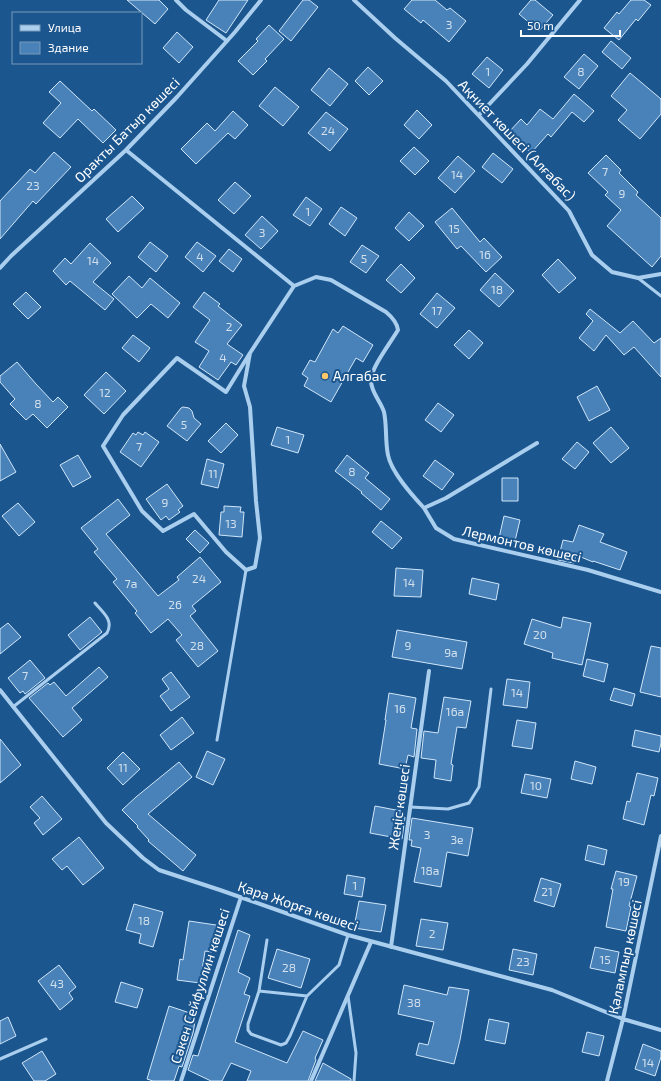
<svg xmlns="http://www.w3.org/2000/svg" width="661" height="1081" font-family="'Exo 2',sans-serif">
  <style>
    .building { fill: #4982b8; stroke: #d0e6fa }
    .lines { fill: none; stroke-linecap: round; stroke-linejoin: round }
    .service { stroke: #aaceee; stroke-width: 3 }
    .minor { stroke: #aaceee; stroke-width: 4 }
    .poi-dot { fill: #fec868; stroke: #1c568f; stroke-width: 1.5 }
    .labels { text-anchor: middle; stroke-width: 4; stroke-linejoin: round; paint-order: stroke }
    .number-label { font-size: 12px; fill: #d2e0ed }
    .street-label { font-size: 14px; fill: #fff; stroke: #1c568f }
    .poi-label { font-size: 14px; fill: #fff; stroke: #1c568f; text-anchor: start }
  </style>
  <rect width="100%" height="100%" fill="#1c568f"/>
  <path class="building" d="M127 0H159L168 9 155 24Z
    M219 0H248L226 33 206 20Z
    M303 0H309L318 7 291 41 279 31Z
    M412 0H435L447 10 450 8 466 21 449 42 423 20 421 23 404 9Z
    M531 0H535L553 15 539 31 519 14Z
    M631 0H644L651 5 638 21 636 19 619 40 604 28 617 12 619 14Z
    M269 25 284 39 265 59 267 61 253 75 238 61 258 41 256 39Z
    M177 32 193 47 179 63 163 48Z
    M611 41 631 58 622 69 602 52Z
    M584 54 598 66 579 89 564 77Z
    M487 57 503 70 489 88 472 74Z
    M368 67 383 81 369 95 355 81Z
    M329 68 348 84 330 106 311 90Z
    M630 73 661 99V114L640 139 618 120 627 110 611 96Z
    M60 81 92 111 94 109 116 130 103 143 78 119 60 138 43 123 61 103 49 92Z
    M275 87 299 107 283 126 259 106Z
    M574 94 594 111 584 122 572 112 551 137 548 134 531 153 508 133 521 119 527 125 540 109 553 119Z
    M417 110 432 125 419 139 404 125Z
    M233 111 248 125 235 139 228 133 196 164 181 149 207 123 215 131Z
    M326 112 348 129 330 151 308 133Z
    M414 147 429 161 415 175 400 161Z
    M54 152 71 167 36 204 33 201 0 239V201L30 169 35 173Z
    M493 153 513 169 502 183 482 167Z
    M606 155 621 170 619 173 638 192 636 195 661 218V256L652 267 607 226 621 210 605 195 608 192 588 173Z
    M458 156 475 171 455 193 438 178Z
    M235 182 251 196 234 214 218 200Z
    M132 196 144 208 118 232 106 219Z
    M306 197 322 209 310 226 293 215Z
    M341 207 357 218 345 236 329 224Z
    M452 208 480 242 484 238 502 257 486 272 461 246 457 249 435 222Z
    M409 212 424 226 409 241 395 228Z
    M262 216 278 231 261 249 245 235Z
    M150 242 168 256 156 272 138 257Z
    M197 242 216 256 203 272 185 257Z
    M90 243 111 263 93 282 114 299 105 310 70 281 66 285 53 271 65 258 71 264Z
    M362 245 379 256 366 273 350 262Z
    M229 249 242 259 233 272 219 261Z
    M558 259 576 278 559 293 542 275Z
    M401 264 415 278 401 293 386 280Z
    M495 273 514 291 499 307 480 290Z
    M129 276 142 288 150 278 180 303 168 318 151 304 137 318 112 294Z
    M26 292 41 307 28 319 13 304Z
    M204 292 220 304 218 306 242 325 227 344 243 355 236 365 231 362 218 380 199 367 209 351 195 342 210 320 193 307Z
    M437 293 455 308 437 328 420 314Z
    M590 309 620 333 633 321 654 343 661 338V377L634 347 624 355 606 335 594 351 579 338 593 321 586 314Z
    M343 326 373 345 363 362 356 358 331 402 304 386 308 378 302 374 310 360 315 362 333 329 338 333Z
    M469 330 483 343 469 359 454 345Z
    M133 335 150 348 139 362 122 348Z
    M17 362 36 384 53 402 58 397 68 407 47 428 33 414 26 420 10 404 15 399 0 382V376Z
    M106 372 126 391 104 414 84 395Z
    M597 386 610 410 589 421 577 397Z
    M438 403 454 415 441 432 425 420Z
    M183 407 189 408 192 411 194 418 201 424 187 441 167 426 181 408Z
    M226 423 238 435 221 453 208 441Z
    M277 427 304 435 298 453 271 445Z
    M611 427 629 448 611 463 593 443Z
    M138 432 143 435 145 432 159 442 141 467 120 452 133 433 136 435Z
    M577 442 589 452 575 469 562 459Z
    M0 444 16 472 0 481Z
    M78 455 91 477 73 487 60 465Z
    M347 455 369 473 365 478 390 499 381 510 361 493 362 492 335 471Z
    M207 459 224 464 218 488 201 484Z
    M435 460 454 474 442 490 423 476Z
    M502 478H518V501H502Z
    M167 484 183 506 178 510 180 512 169 520 166 516 161 520 146 499Z
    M118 499 130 515 106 534 158 596 179 580 177 577 200 557 221 582 192 606 196 611 190 616 218 651 198 667 176 640 182 635 168 619 151 633 135 613 137 611 113 582 117 579 94 552 98 549 81 528Z
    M18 503 35 522 19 536 2 516Z
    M224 506 241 507 240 512H244L242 537 219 535 221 512H224Z
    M504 516 520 520 515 541 499 538Z
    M381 521 402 538 392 549 372 532Z
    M579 525 604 534 600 542 627 552 620 570 593 561V562L576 555 574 563 558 560 563 540 573 542Z
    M195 530 209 543 200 553 186 539Z
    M396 568 423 570 421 597 394 596Z
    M472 578 499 584 496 600 469 594Z
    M90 617 102 632 80 650 68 635Z
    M563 617 591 623 582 665 552 658 553 653 524 644 532 619 561 628Z
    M8 623 21 637 0 654V629Z
    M397 630 467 642 462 669 392 657Z
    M651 646 661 648V697L640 692Z
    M587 659 608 664 604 682 583 676Z
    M30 660 45 678 25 694 23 691 20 693 8 678Z
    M99 667 108 677 72 708 82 720 63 737 29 698 48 683 50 685 54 682 66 696Z
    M171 672 190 697 171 711 160 696 169 689 162 679Z
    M507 679 530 682 527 708 503 705Z
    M614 688 635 694 632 706 610 700Z
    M389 693 416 698 411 728 417 729 414 757 408 755 405 769 379 764 386 720H385Z
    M444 697 471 701 466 728 457 727 451 764 453 765 451 781 434 778 436 760 421 758 424 731 438 733Z
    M182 717 194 733 171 750 160 735Z
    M517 720 536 723 532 749 512 746Z
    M635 730 661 736V743L659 752 632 746Z
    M0 739 21 765 0 783Z
    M207 751 225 759 213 785 196 777Z
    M123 752 140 769 123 785 107 768Z
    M575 761 596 767 592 784 571 779Z
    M179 762 192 777 148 814 196 855 183 871 148 841 149 840 137 827 138 826 122 810 136 797Z
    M637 773 658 778 654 796 651 795 644 825 623 819 627 801 630 802Z
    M525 774 551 779 547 798 521 793Z
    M42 796 62 819 43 835 34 823 40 818 30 807Z
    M375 806 401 811 400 816 405 817 402 839 370 833Z
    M412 818 473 828 468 856 447 852 441 887 414 882 421 848 411 846 412 840H409Z
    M79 837 104 868 83 885 67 866 62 870 52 859Z
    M588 845 607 850 604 865 585 860Z
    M616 871 637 876 629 906 631 907 626 931 606 927 613 889H611Z
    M347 875 365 878 362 897 344 894Z
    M541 878 561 884 554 907 534 901Z
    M359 901 386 905 381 932 354 928Z
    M134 904 163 912 153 947 139 943 141 934 126 930Z
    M421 919 448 923 443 950 416 946Z
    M189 921 216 925 212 952 205 951 200 983 177 980 180 959 183 960Z
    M238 930 250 935 238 972 250 978 244 994 250 996 235 1042 287 1063 303 1031 323 1040 315 1058 316 1060 308 1081H247L251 1071 231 1063 222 1081H211L188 1070 193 1055 198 1056Z
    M595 947 619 952 615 973 590 968Z
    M277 949 310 959 301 988 268 978Z
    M513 949 537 954 533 975 509 970Z
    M59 965 76 987 69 993 73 999 60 1010 38 981Z
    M121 982 143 989 137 1008 115 1002Z
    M404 985 447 995 449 987 469 990 460 1040 454 1064 416 1055 419 1043 428 1045 434 1022 398 1014Z
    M169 1006 196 1015 193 1033 182 1067 179 1066 174 1081H153L147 1079Z
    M8 1017 16 1036 0 1044V1021Z
    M489 1019 509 1023 505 1044 485 1040Z
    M587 1032 604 1036 599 1056 582 1052Z
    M643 1044 661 1051V1057L655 1076 635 1069Z
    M42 1051 56 1074 45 1081H34L22 1063Z
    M323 1063 351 1079V1081H315Z"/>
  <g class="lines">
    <path class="service" d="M638 278 661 296
      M13 707 107 633C114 620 103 613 95 603
      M217 740 246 570
      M410 807 448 809 469 803 479 787 491 689
      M267 940 259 991 248 1024V1030L251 1034 281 1045 286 1043 290 1036 307 996 339 965 348 935
      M259 991 307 996
      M348 996 356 1053 354 1081
      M0 1059 46 1039"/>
    <path class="minor" d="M176 0 186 10 227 41
      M354 0 395 38 446 81 569 211 592 255 612 272 638 278 661 274
      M479 115 527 64 580 0
      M126 150 294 286
      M0 268 11 256 126 150 177 97 235 32 261 0
      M250 353 226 392 177 358 123 415 103 446 142 511 163 531 194 514 226 552 246 570 255 567 260 538 256 501 250 407 244 386 250 353 294 286 316 277 331 280 386 312C392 317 397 322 398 330 391 342 370 369 371 381 371 392 381 402 384 412 387 425 385 441 388 455 391 472 412 495 424 508
      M537 443 446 498 424 508 436 528 454 539 588 570 661 592
      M0 690 106 823 143 858 159 870 220 890 348 935 552 990 623 1019 661 1030
      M391 947 429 671
      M181 1081 241 897
      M311 1081 371 942
      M607 1081 623 1019 661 836"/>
  </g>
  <circle class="poi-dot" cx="325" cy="376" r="4"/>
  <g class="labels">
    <g class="number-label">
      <text x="449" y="29">3</text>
      <text x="488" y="76">1</text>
      <text x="581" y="76">8</text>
      <text x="328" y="135">24</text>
      <text x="605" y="176">7</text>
      <text x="457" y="179">14</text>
      <text x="33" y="190">23</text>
      <text x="622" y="198">9</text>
      <text x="308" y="216">1</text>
      <text x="454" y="233">15</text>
      <text x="262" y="237">3</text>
      <text x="485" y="259">16</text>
      <text x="200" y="261">4</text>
      <text x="364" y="263">5</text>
      <text x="93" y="265">14</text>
      <text x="497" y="294">18</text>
      <text x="437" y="315">17</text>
      <text x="229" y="331">2</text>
      <text x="223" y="362">4</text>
      <text x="105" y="397">12</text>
      <text x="38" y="408">8</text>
      <text x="184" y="429">5</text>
      <text x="288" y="444">1</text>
      <text x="139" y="451">7</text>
      <text x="352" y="476">8</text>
      <text x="213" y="478">11</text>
      <text x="165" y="507">9</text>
      <text x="231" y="528">13</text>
      <text x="199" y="583">24</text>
      <text x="409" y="587">14</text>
      <text x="131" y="588">7а</text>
      <text x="175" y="609">26</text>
      <text x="540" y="639">20</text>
      <text x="197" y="650">28</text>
      <text x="408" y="650">9</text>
      <text x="451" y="657">9а</text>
      <text x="25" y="680">7</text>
      <text x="517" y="697">14</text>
      <text x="400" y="713">16</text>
      <text x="455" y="716">16а</text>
      <text x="123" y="772">11</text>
      <text x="536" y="790">10</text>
      <text x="427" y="839">3</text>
      <text x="457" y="844">3е</text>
      <text x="430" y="875">18а</text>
      <text x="624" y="886">19</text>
      <text x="355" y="890">1</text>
      <text x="547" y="896">21</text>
      <text x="144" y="925">18</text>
      <text x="432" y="938">2</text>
      <text x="605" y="964">15</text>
      <text x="523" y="966">23</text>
      <text x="289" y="972">28</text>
      <text x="57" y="988">43</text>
      <text x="414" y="1007">38</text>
      <text x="648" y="1067">14</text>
    </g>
    <g class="street-label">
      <text transform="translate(127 130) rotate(-45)" y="5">Оракты Батыр көшесі</text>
      <text transform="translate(517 140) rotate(46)" y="5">Ақниет көшесі (Алғабас)</text>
      <text transform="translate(522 544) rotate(13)" y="5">Лермонтов көшесі</text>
      <text transform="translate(399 807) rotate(-82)" y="5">Жеңіс көшесі</text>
      <text transform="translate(298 906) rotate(19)" y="5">Қара Жорға көшесі</text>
      <text transform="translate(625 957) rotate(-78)" y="5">Қалампыр көшесі</text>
      <text transform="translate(200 986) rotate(-72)" y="5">Сәкен Сейфуллин көшесі</text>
    </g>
    <g class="poi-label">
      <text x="333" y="381">Алгабас</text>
    </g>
  </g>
  <rect x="12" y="12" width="130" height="52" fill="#1c568f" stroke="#779abc"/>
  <rect x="20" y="25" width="20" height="6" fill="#aaceee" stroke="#779abc"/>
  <text x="48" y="32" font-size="12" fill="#ffffff">Улица</text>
  <rect x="20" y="42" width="20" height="12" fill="#4982b8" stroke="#779abc"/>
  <text x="48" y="52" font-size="12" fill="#ffffff">Здание</text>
  <path d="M521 30v6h99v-6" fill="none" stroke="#ffffff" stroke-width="2"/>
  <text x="527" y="30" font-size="12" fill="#ffffff" stroke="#1c568f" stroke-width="3" paint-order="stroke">50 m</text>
</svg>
